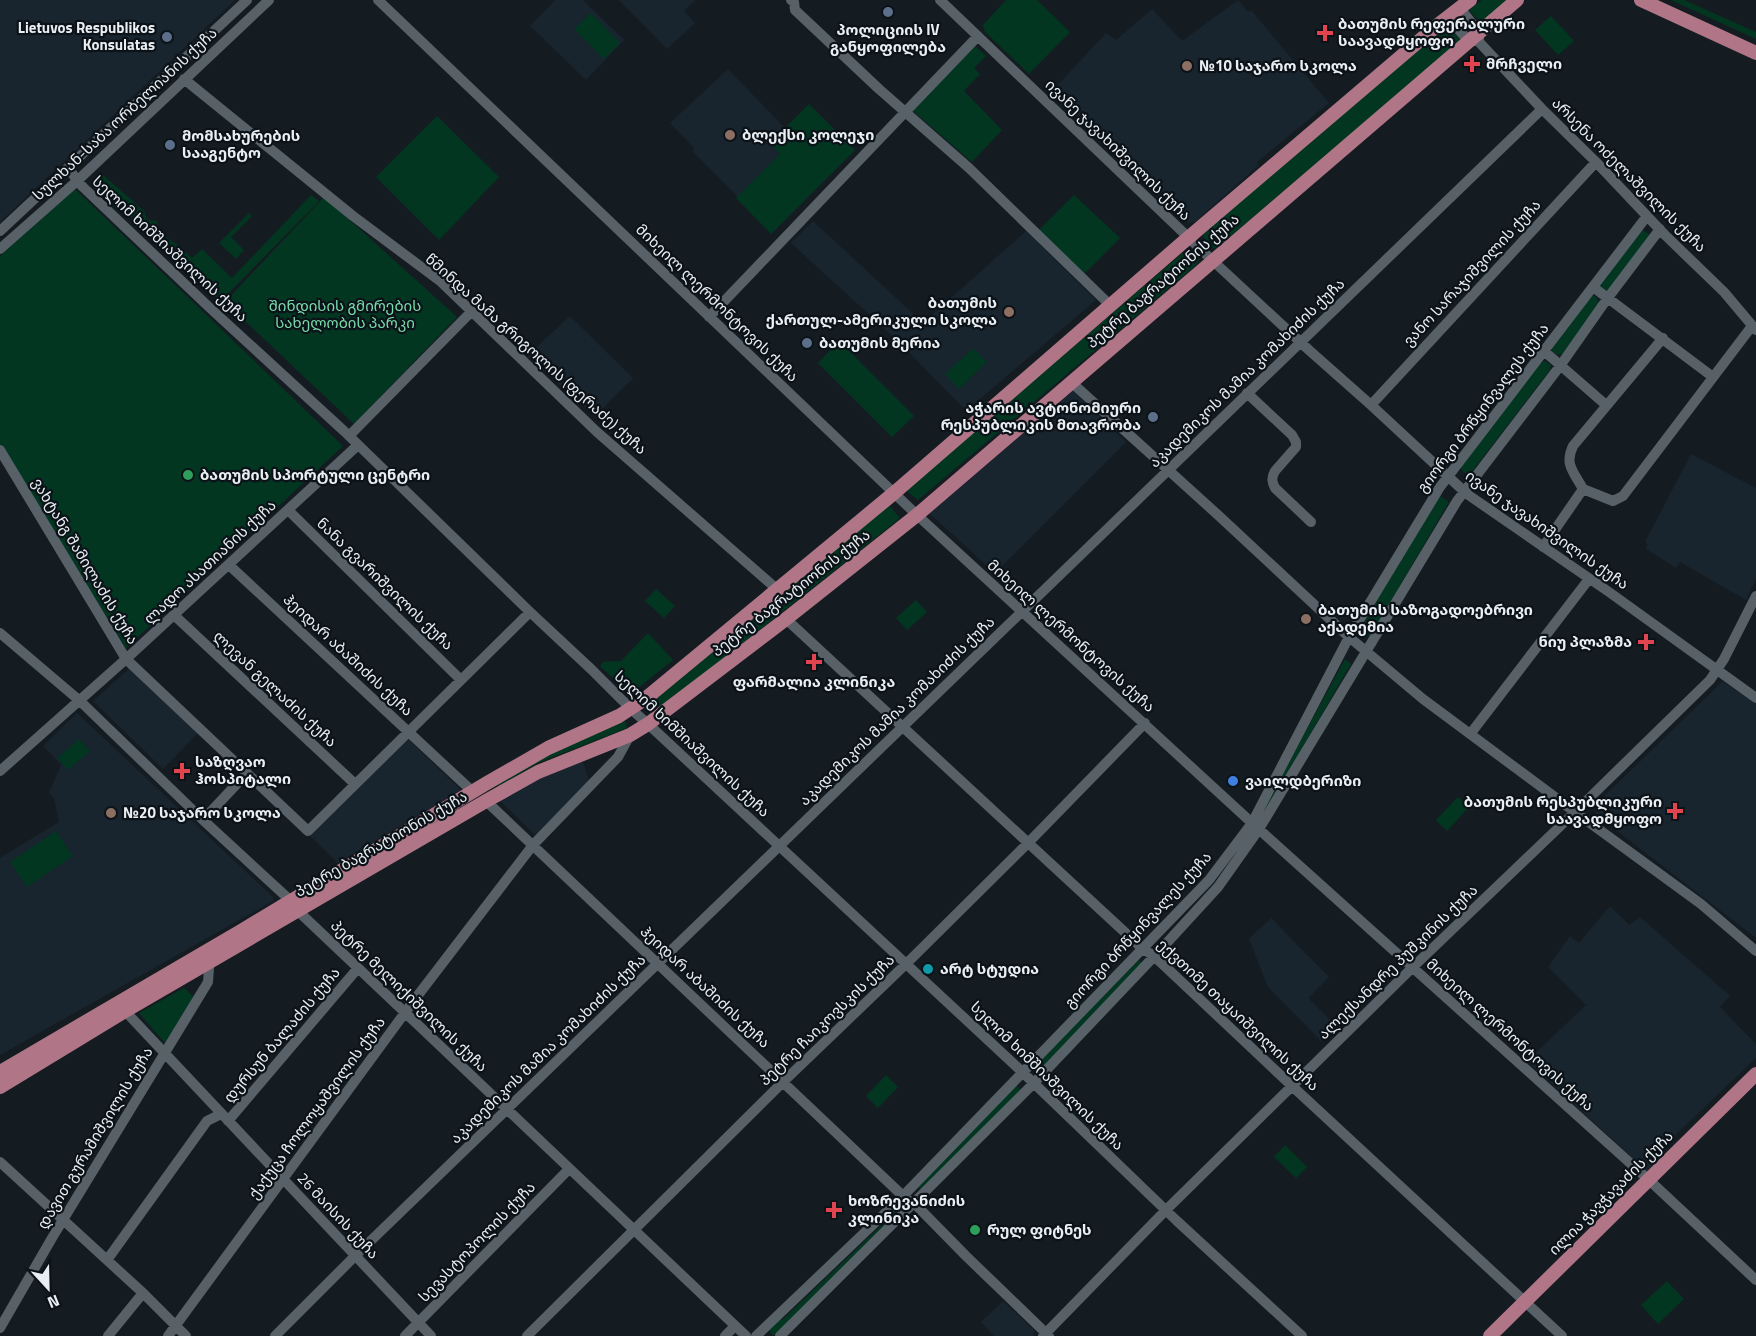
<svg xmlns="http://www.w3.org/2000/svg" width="1756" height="1336" font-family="'Titillium Web','Noto Sans Georgian',sans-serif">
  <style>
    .built { fill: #18242e }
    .green { fill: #023621 }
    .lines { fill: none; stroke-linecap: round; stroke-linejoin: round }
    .minor { stroke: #586167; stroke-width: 10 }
    .major { stroke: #b07687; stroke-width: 14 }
    .service-dot { fill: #5c6f8a; stroke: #0c1318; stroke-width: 2 }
    .health-dot { fill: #e0444e; stroke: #0c1318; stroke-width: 2 }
    .education-dot { fill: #8d6e63; stroke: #0c1318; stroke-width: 2 }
    .leisure-dot { fill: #2e9e5b; stroke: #0c1318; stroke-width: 2 }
    .shop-dot { fill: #3f7fe0; stroke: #0c1318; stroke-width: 2 }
    .culture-dot { fill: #0f9aa8; stroke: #0c1318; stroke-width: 2 }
    .labels { text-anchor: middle; stroke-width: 4.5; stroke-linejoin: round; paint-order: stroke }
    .poi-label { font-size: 15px; font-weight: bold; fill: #e9eef2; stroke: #0c1318; text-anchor: start }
    .street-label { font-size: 15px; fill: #e9eef2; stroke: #0c1318 }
    .park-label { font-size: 15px; fill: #77dbaa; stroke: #0c1318 }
  </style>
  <rect width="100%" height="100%" fill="#151c21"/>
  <path class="built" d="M0 0H235L0 222Z
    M555 0H583L624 40 586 80 530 26Z
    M619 0H695L684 11 695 23 667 49Z
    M1238 0 1248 12 1251 10 1329 103 1257 162 1259 165 1195 222 1188 223 1115 155 1052 91 1106 33 1116 40 1152 9 1182 41Z
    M728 69 785 128 770 143 781 153 738 197 693 152 694 148 670 123Z
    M813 221 923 323 1026 231 1096 300 966 411 900 343 791 243Z
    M570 316 633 378 595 416 527 356Z
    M1072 390 1126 442 995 573 929 513Z
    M1691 454 1756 488V579L1746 600 1680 562 1676 568 1645 548 1648 545 1645 542Z
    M131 667 199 732 163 769 93 701Z
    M1722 682H1724L1756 704V938L1595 814 1596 804Z
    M77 713 273 897V901L0 1055V858L59 822 54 798 49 793 61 765 43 746Z
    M409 740 461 790 338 863 308 834 403 741Z
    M582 759 589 781 535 835 499 800 538 776Z
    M1610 906 1629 925 1640 917 1730 996 1720 1007 1756 1044V1058L1664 1146 1662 1156 1647 1171 1527 1061 1586 1005 1548 967 1570 936 1579 943Z
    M1271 918 1329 977 1308 998 1336 1026 1321 1041 1268 987 1249 939Z
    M1003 1301 1034 1330 1033 1336H994L981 1322Z"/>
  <path class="green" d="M1006 0H1037L1070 32 1029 74 985 32 983 25Z
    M1482 0H1507L1481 23 1469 10Z
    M1671 0H1684L1756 32V39Z
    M591 13 620 43 604 59 574 29Z
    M1551 16 1574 41 1558 55 1535 30Z
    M1446 26 1459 38 1460 41 1458 43 1219 246 1214 249 1203 237 1205 232Z
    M975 46 986 56 974 68 980 74 964 91 1002 130 972 162 913 111Z
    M809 104 855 150 771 234 736 198 780 154 770 143Z
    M437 116 499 177 439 240 376 177Z
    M101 173 144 211 147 220 157 221 159 233 178 245 192 258 202 249 232 278 311 195 319 201 220 302 93 181Z
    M75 189 343 446 126 648 0 444V256Z
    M1074 195 1120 238 1081 277 1036 233Z
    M324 197 457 317 354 424 225 302Z
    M249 213 252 216 231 237 244 250 236 259 219 243Z
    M1642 230 1649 234 1648 240 1609 292H1605L1599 285Z
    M1191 250 1200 258 1196 265 918 500 908 492V488L1185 251Z
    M1591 296H1595L1598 300 1599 305 1562 354 1558 355 1552 351V348Z
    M839 341 914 416 892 437 818 363Z
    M973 348 987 362 959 389 945 374Z
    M1545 361 1551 365 1549 371 1471 473C1464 474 1463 472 1460 467L1540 363Z
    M1440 496 1449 502 1370 636 1364 637 1360 630 1401 558Z
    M887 503 900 518 660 709 654 710 648 705 652 699Z
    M656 589 675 606 664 618 645 601Z
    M916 600 927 612 907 630 896 618Z
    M648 633 673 660 632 693H629L600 666 603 662 621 661Z
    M1345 659 1351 664 1266 810 1264 808Z
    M623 720 626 722 627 728 538 763 499 786 497 784 536 761Z
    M79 739 90 751 68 770 57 758Z
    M1458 797 1469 807 1447 831 1436 820Z
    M56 831 73 856 27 887 10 862Z
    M1139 960 1142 963 1039 1072 1035 1068V1065Z
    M184 988 194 997 165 1043 139 1013Z
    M886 1075 898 1087 878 1108 866 1096Z
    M1017 1086 1021 1090 921 1190 918 1187 1014 1087Z
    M1285 1145 1307 1167 1296 1178 1274 1157Z
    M899 1205 902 1207 775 1335H772L769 1329 778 1320 783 1319 893 1214 894 1211Z
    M1667 1281 1684 1299 1658 1324 1641 1305Z"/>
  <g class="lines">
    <path class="minor" d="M378 0 917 515 1252 823 1649 1180 1756 1280
      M791 0 794 2 795 10 879 89 969 168 1110 305
      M940 0 1212 260 1310 351 1371 405 1467 494 1609 592 1756 698
      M1460 8 1479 32V42L1542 109 1596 162 1665 235 1724 292 1756 330
      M1447 17 1469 41H1476
      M184 79 353 216 440 281 597 432 778 590
      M69 168 77 181 84 188 210 308 344 431 530 612 591 669 631 709 648 724 1017 1067 1177 1221 1302 1336
      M0 231 247 0
      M0 249 77 181 269 0
      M1593 287 1713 377
      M709 317 978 36
      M1663 338 1573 446C1564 465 1574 472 1583 489L1613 501 1623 496 1752 326
      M1544 351 1606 405
      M1071 382 1218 515 1349 637 1423 699 1575 812 1701 904 1756 951
      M1247 393 1292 435 1296 442V447L1275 471C1271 478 1272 482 1275 488L1311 522
      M1371 405 1596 162
      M349 436 471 312
      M0 450 126 659 308 831 530 612
      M288 510 461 680
      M1543 547 1583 489
      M229 565 472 791
      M174 615 355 784
      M786 619 1143 949 1154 956 1292 1086 1562 1336
      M0 633 80 701 203 820 291 901 298 911 746 1336
      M1471 733 1589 579
      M0 771 126 659 358 445
      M486 801 903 1196 914 1203 966 1256 1049 1336
      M203 820 247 773
      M125 1011 431 1336
      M228 1121 358 968
      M0 1162 143 1293 186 1336
      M107 1260 207 1121 221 1114
      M0 1328 52 1238 208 982 209 968 206 963
      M108 1336 143 1293
      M168 1336 412 1003 533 845 618 757 630 735
      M275 1336 355 1256 1542 109
      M405 1336 569 1169
      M527 1336 783 1082 906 964 1028 843 1145 723
      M725 1336 735 1326
      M756 1336 903 1196 1209 880 1252 823 1349 637 1440 487 1647 216
      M780 1336 1033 1084 1163 947 1218 887 1259 829 1457 501 1560 366 1607 299 1660 229
      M1043 1336 1166 1210 1412 968 1575 812 1710 680 1724 659 1756 596"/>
    <path class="major" d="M1641 0 1756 53
      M0 1072 241 931 487 783 548 748 619 716 645 699 894 493 1181 244 1439 24 1470 0
      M0 1087 125 1011 486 801 538 772 630 735 648 724 786 619 917 515 1517 0
      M1490 1336 1756 1074"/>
  </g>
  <g class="service-dot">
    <circle cx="888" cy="12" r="6"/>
    <circle cx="167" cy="37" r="6"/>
    <circle cx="170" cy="145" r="6"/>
    <circle cx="807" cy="343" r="6"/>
    <circle cx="1153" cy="417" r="6"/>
  </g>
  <g class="health-dot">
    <path d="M1322 24h6v6h6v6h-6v6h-6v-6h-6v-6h6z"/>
    <path d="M1469 55h6v6h6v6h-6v6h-6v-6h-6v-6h6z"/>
    <path d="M1643 633h6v6h6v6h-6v6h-6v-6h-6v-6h6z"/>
    <path d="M811 653h6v6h6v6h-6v6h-6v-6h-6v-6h6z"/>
    <path d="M179 762h6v6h6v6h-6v6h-6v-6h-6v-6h6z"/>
    <path d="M1672 802h6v6h6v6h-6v6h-6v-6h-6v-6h6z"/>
    <path d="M831 1201h6v6h6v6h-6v6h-6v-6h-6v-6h6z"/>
  </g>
  <g class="education-dot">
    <circle cx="1187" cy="66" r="6"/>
    <circle cx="730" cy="135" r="6"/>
    <circle cx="1009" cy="312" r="6"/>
    <circle cx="1306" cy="619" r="6"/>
    <circle cx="111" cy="813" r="6"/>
  </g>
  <g class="leisure-dot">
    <circle cx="188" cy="475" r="6"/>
    <circle cx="975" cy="1230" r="6"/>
  </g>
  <circle class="shop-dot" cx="1233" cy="781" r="6"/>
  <circle class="culture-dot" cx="928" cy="969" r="6"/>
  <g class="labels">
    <g class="poi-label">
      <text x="1338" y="29">ბათუმის რეფერალური<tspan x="1338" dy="17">საავადმყოფო</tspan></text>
      <text x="155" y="33" text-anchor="end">Lietuvos Respublikos<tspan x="155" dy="17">Konsulatas</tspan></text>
      <text x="888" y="35" text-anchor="middle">პოლიციის IV<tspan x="888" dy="17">განყოფილება</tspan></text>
      <text x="1486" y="69">მრჩველი</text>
      <text x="1199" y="71">№10 საჯარო სკოლა</text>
      <text x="742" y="140">ბლექსი კოლეჯი</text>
      <text x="182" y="141">მომსახურების<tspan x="182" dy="17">სააგენტო</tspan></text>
      <text x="997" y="308" text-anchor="end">ბათუმის<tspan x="997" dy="17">ქართულ-ამერიკული სკოლა</tspan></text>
      <text x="819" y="348">ბათუმის მერია</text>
      <text x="1141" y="413" text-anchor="end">აჭარის ავტონომიური<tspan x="1141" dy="17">რესპუბლიკის მთავრობა</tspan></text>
      <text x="200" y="480">ბათუმის სპორტული ცენტრი</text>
      <text x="1318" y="615">ბათუმის საზოგადოებრივი<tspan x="1318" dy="17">აქადემია</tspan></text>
      <text x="1632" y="647" text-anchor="end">ნიუ პლაზმა</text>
      <text x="814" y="687" text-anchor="middle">ფარმალია კლინიკა</text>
      <text x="195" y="767">საზღვაო<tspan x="195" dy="17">ჰოსპიტალი</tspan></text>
      <text x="1245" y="786">ვაილდბერიზი</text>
      <text x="1662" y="807" text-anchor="end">ბათუმის რესპუბლიკური<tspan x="1662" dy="17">საავადმყოფო</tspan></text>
      <text x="123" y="818">№20 საჯარო სკოლა</text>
      <text x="940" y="974">არტ სტუდია</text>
      <text x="848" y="1206">ხოზრევანიძის<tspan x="848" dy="17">კლინიკა</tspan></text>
      <text x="987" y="1235">რულ ფიტნეს</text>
    </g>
    <g class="street-label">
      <text transform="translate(125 114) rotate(-43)" y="5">სულხან-საბა ორბელიანის ქუჩა</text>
      <text transform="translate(1118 150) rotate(44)" y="5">ივანე ჯავახიშვილის ქუჩა</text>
      <text transform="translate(1629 175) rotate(45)" y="5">არსენა ოძელაშვილის ქუჩა</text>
      <text transform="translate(170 249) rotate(43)" y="5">სელიმ ხიმშიაშვილის ქუჩა</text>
      <text transform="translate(1472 273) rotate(-47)" y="5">ვანო სარაჯიშვილის ქუჩა</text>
      <text transform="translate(1163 281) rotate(-41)" y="5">პეტრე ბაგრატიონის ქუჩა</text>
      <text transform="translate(717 303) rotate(44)" y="5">მიხეილ ლერმონტოვის ქუჩა</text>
      <text transform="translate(536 354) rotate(42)" y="5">წმინდა მამა გრიგოლის (ფერაძე) ქუჩა</text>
      <text transform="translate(1247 373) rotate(-44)" y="5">აკადემიკოს მამია კომახიძის ქუჩა</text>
      <text transform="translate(1483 408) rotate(-53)" y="5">გიორგი ბრწყინვალეს ქუჩა</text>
      <text transform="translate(1547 530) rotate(35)" y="5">ივანე ჯავახიშვილის ქუჩა</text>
      <text transform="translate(85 561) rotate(59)" y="5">ვახტანგ შამილაძის ქუჩა</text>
      <text transform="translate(210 562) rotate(-43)" y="5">ლადო ასათიანის ქუჩა</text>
      <text transform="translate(385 584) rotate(44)" y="5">ნანა გვარიშვილის ქუჩა</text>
      <text transform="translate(791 593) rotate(-38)" y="5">პეტრე ბაგრატიონის ქუჩა</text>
      <text transform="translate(1071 636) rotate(42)" y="5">მიხეილ ლერმონტოვის ქუჩა</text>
      <text transform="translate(348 655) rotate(43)" y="5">ჰეიდარ აბაშიძის ქუჩა</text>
      <text transform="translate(275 689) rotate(43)" y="5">ლევან გელაძის ქუჩა</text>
      <text transform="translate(897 711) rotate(-44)" y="5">აკადემიკოს მამია კომახიძის ქუჩა</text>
      <text transform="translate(692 744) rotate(43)" y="5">სელიმ ხიმშიაშვილის ქუჩა</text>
      <text transform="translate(381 844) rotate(-30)" y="5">პეტრე ბაგრატიონის ქუჩა</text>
      <text transform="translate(1138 930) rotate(-47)" y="5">გიორგი ბრწყინვალეს ქუჩა</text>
      <text transform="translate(1398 962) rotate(-44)" y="5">ალექსანდრე პუშკინის ქუჩა</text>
      <text transform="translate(705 987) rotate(43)" y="5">ჰეიდარ აბაშიძის ქუჩა</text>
      <text transform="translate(409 996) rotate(44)" y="5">პეტრე მელიქიშვილის ქუჩა</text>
      <text transform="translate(1238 1015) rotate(43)" y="5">ექვთიმე თაყაიშვილის ქუჩა</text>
      <text transform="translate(827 1020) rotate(-44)" y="5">პეტრე ჩაიკოვსკის ქუჩა</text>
      <text transform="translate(282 1035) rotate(-50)" y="5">დურსუნ ბალაძის ქუჩა</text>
      <text transform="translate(1510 1035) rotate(42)" y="5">მიხეილ ლერმონტოვის ქუჩა</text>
      <text transform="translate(548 1049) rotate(-44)" y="5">აკადემიკოს მამია კომახიძის ქუჩა</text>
      <text transform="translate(1047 1076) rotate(44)" y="5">სელიმ ხიმშიაშვილის ქუჩა</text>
      <text transform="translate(317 1108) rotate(-54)" y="5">ქაქუცა ჩოლოყაშვილის ქუჩა</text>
      <text transform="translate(95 1138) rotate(-59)" y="5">დავით გურამიშვილის ქუჩა</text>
      <text transform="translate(1611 1193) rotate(-45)" y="5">ილია ჭავჭავაძის ქუჩა</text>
      <text transform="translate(338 1216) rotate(47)" y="5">26 მაისის ქუჩა</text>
      <text transform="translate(477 1242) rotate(-46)" y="5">სევასტოპოლის ქუჩა</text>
    </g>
    <g class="park-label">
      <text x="345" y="311">შინდისის გმირების<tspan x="345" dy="17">სახელობის პარკი</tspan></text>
    </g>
  </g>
  <g transform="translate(48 1288) rotate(158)" stroke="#0c1318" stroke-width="4.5" paint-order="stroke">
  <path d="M0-4.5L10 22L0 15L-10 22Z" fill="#e9eef2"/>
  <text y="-9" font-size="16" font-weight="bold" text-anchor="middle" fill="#e9eef2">N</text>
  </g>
</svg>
